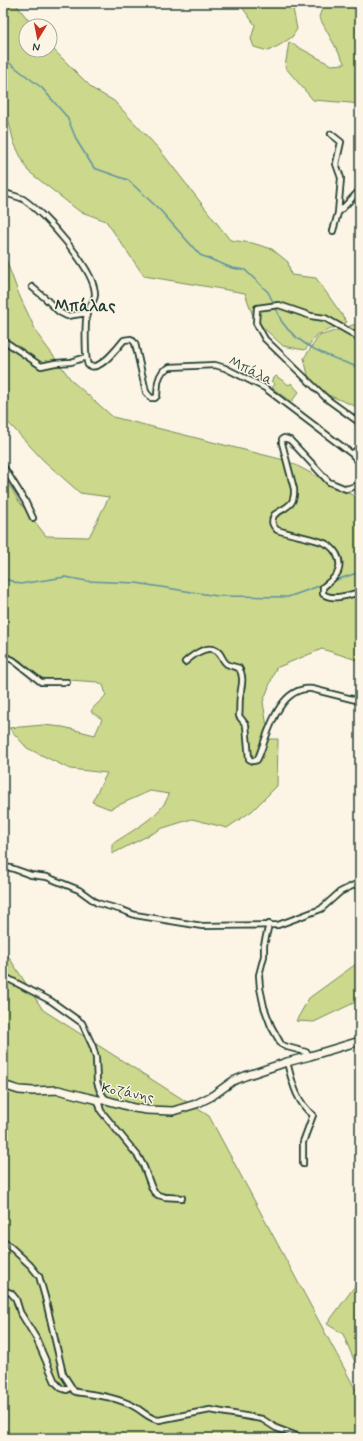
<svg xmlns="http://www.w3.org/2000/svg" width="363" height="1441" font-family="Mynerve,sans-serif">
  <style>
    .green { fill: #ccd88b; stroke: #768a60 }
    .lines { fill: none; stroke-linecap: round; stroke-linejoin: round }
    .stream { stroke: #5e92a1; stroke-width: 1.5 }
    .street-casing { stroke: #1f3d34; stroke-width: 8 }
    .secondary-casing { stroke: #1f3d34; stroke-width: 10 }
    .street { stroke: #fcf5e5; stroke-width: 4.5 }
    .secondary { stroke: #fcf5e5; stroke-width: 7 }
    .labels { text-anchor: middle; stroke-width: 3; stroke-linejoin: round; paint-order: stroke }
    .street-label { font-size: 14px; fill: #1f3d34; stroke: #fcf5e5 }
    .quarter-label { font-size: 16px; font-weight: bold; fill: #1f3d34; stroke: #fcf5e5 }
  </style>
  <rect width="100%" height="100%" fill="#fcf5e5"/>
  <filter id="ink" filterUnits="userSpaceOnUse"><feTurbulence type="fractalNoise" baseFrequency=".025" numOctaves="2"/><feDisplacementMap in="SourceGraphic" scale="8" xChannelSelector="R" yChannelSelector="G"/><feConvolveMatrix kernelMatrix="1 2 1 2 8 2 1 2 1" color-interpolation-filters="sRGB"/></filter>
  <g filter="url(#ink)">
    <path class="green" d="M3 3H15L33 26H26V50H50V46L93 89 114 101 159 149 230 240 252 243 272 249 288 262 291 275 316 278 347 322 317 335 305 350 283 346 254 319 245 293 144 276 106 221 79 211 28 171 14 143 6 110 3 107Z
      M238 3H292L297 29 292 37 280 45 268 51 254 47 251 39 255 25 242 7Z
      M324 3H348L360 11V105L351 103 313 100 285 67 289 42 331 65 345 64 319 17Z
      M3 252 20 297 38 335 72 381 113 417 288 461 360 499V661L322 649 276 668 263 702 269 739H278L277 786 252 811 227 828 192 819 163 828 112 854V844C130 832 163 815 169 794L150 791 110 809 92 802 107 773 70 769 27 748 9 728 43 725 63 727 95 735 102 719 91 712C94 704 103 701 106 694L103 685 98 682 39 678 20 660 3 657V474L18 500 46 536 89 537 109 497 80 493 43 460 3 417Z
      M356 324 360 325V408L311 388 304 358 319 336Z
      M276 376 289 385 291 383 299 392 291 402 272 388 275 384 271 381Z
      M3 948 43 1010 209 1116 358 1394 360 1392V1438H3Z
      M360 961V1000L314 1022 296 1021 309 998Z
      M360 1279V1374L343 1334 327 1324Z"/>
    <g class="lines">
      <path class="stream" d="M3 58 42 88 67 117 77 141 94 168 128 180 160 210 200 255 232 268 245 270 268 292 274 304
        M275 307C278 312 279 317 282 322 299 347 333 358 360 368
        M3 578 20 584 65 577 87 581 136 583 217 596 288 597 322 585
        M333 581 360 572"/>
      <defs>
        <path id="street" d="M331 134 341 142 336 164 341 178 338 213
          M3 192C9 195 17 196 23 199 43 212 96 270 95 295 94 303 88 307 87 314 85 321 85 359 88 365 99 373 117 348 124 340L131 339 135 343 146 392 151 398H155L157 396 158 382 160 376 163 371 170 367 215 365 225 368 265 388 352 454 360 463
          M333 231 338 213 360 190
          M32 287 45 298 59 312 67 316 87 313
          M3 340 41 366 55 363 71 362 86 357
          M360 341 355 335 325 318 311 316 279 305 257 308 256 323 265 339 327 399 360 423
          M352 454 360 447
          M3 466 25 501 33 518
          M360 480 356 486 346 489 329 482 290 440 284 438 282 439V443L294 489C295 507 286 506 274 515 271 522 272 525 277 530 292 535 308 537 322 542 334 546 343 559 338 572 335 578 328 583 323 587V594C333 601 349 595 360 592
          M3 656 13 660 41 682H67
          M185 662C193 655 207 644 217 651 222 654 222 661 227 664 231 666 235 667 239 668 245 678 241 687 240 697 239 703 240 710 239 716L246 725 249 759 253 761 257 760 259 756C268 733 279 686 312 689L360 701
          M3 867 11 868 31 875 47 877 79 890 97 903 122 910 135 915 202 926 278 925 321 909 340 892 360 882
          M269 924 264 945V956L259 975 260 988 264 1007 271 1026 281 1044 287 1047 306 1052 310 1056
          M3 976 51 1001 82 1023 93 1047 96 1058 97 1082 100 1091 106 1100
          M287 1062C292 1081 296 1102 313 1115L303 1142V1164
          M98 1100 101 1111 138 1156 144 1167 151 1186 154 1192 158 1195 165 1197 182 1198
          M3 1240 30 1265 39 1276 45 1297 63 1374 74 1391 76 1392C96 1395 117 1397 135 1407 144 1412 149 1419 159 1420L210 1410 262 1419 276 1428 302 1438
          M3 1290 11 1293 16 1299 20 1312 36 1338 55 1382 61 1388 67 1390 70 1387"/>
        <path id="secondary" d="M3 1085 19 1090 33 1091 58 1090 98 1100H106L134 1108 147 1110 173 1111 196 1104 212 1096 233 1081 245 1076 287 1062 310 1056 360 1041"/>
      </defs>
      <use href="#street" class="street-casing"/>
      <use href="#secondary" class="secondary-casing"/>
      <use href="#street" class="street"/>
      <use href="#secondary" class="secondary"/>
    </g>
  </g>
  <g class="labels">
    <g class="street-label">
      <text transform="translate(251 370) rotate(27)" y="5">Μπάλα</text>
      <text transform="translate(128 1092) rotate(11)" y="5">Κοζάνης</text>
    </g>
    <g class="quarter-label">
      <text x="85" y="311">Μπάλας</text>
    </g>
  </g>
  <rect width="363" height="1441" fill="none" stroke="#fcf5e5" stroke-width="16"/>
  <rect x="8" y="8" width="347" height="1425" fill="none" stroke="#1f3d34" stroke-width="1.5" filter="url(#ink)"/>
  <g transform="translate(38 38) rotate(190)"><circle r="19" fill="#fcf5e5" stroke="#a4ab9e"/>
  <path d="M0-3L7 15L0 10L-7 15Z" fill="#c8321e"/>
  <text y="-6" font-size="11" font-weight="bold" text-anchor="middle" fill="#1f3d34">N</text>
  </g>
</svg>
